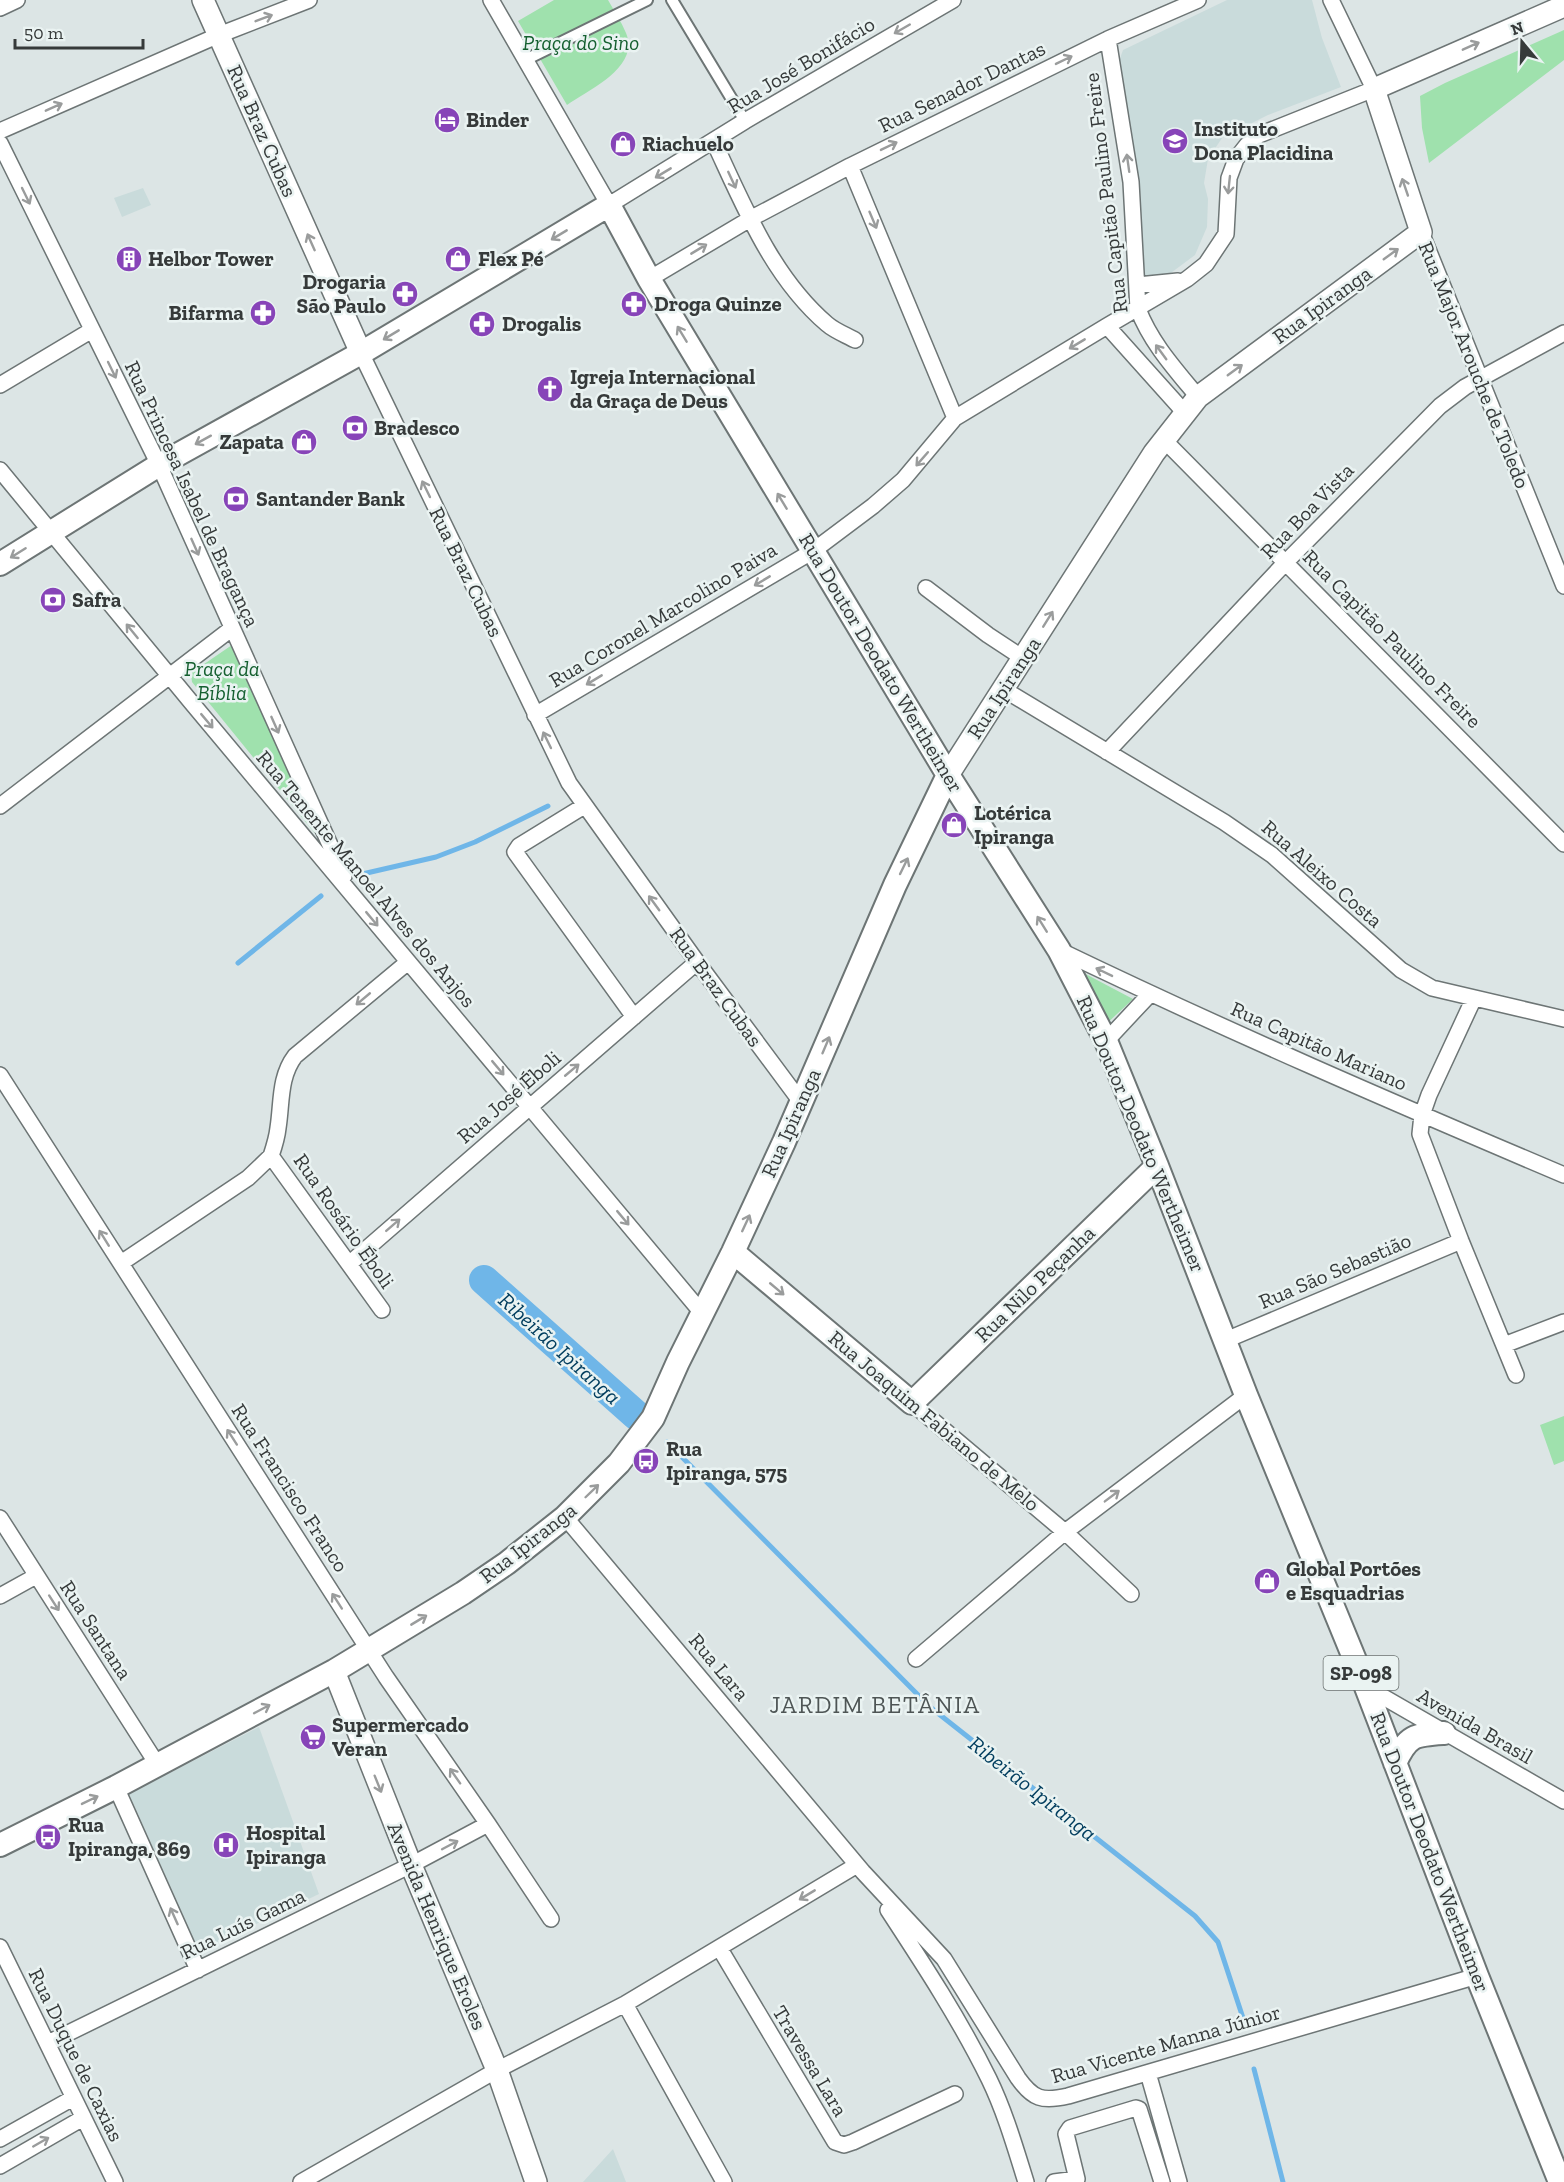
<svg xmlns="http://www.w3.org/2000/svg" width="1564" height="2182" font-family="'Zilla Slab',serif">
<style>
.built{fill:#c9dbdb}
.green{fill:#9fe1ad}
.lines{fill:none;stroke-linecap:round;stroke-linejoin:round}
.stream{stroke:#6fb6e8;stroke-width:5}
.river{stroke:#6fb6e8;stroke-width:30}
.pedestrian-casing{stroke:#6d7575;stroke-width:14}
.minor-casing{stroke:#6d7575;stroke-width:18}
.secondary-casing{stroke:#6d7575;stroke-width:24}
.primary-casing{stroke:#6d7575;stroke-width:26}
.pedestrian{stroke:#fff;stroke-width:10}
.minor{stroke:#fff;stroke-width:15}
.secondary{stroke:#fff;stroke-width:21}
.primary{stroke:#fff;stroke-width:22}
.oneway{stroke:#9a9c9c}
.labels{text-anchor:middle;stroke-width:5;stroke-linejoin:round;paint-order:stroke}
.shield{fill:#eaf3f2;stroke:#6c7271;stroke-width:1.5}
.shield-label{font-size:20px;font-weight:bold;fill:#363a3a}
.park-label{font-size:21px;font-style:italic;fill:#156030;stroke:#eaf3f2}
.street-label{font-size:21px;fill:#363a3a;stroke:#eaf3f2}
.poi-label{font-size:21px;font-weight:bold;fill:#363a3a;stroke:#eaf3f2;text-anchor:start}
.water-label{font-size:22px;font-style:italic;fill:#013d5e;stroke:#eaf3f2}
.quarter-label{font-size:24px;letter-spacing:1.5px;fill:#4e5555;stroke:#eaf3f2}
</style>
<rect width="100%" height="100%" fill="#dce5e5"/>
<path class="built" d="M1227,0h85l10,38 19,49 -73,28 -46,23 -14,21 -4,24 4,16 -1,28 -12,28 -35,26 -16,-4 -10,-102 -16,-111 5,-14z
M143,188l8,17 -29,12 -8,-19z
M259,1727l60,167 -120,57 -70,-157z
M613,2149l13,33h-43z"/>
<path class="green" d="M554,0h54c6,11 13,21 18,33 14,34 -36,56 -59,72l-49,-84z
M1564,30v30l-135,103 -7,-35 -2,-32 25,-13z
M232,645l95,203 -135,-166 -1,-9z
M1078,970l55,29 -31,29z
M1564,1416v45l-10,4 -14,-40z"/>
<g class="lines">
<path class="stream" d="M358,875l78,-18 39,-15 73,-36
M238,963l83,-67
M667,1442l263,265 265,209 23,26 26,79
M1254,2069l29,113"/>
<path class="river" d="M484,1280l152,135"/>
<defs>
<path id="pedestrian" d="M672,0l73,121
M525,60l122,-60"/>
<path id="minor" d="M491,0l118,205 136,-84 208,-121
M0,8l17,-8
M1108,39l23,143 7,127c13,34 37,60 60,88
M0,131l219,-96 90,-35
M714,142c30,64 58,135 113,182 8,7 19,11 28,16
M0,143l159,322 185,411
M850,166l105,252
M1421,232l143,354
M649,279l101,-60 100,-53 258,-127 90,-39
M1138,285l40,-4
M1107,326l78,87
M361,353l208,430 128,179 104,140
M0,385l92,-55
M1163,439l401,405
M0,470l191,232 511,611
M926,588l62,47 35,23
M1003,689l221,133 48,33 129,115 31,18 132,31
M535,715l278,-164 60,-45 30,-26 52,-62 152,-92 80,-47 19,-15 20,-30 3,-56 7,-19 11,-14 12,-10 115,-46 -43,-89
M1107,752l179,-190 154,-156 25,-19 99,-54
M0,806l231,-177
M584,806l-65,40 -4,6 119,165
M1059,950c166,80 335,153 505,225
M1474,998l-45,97 -7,20 -2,19 41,107 55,134
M1106,1041l44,-47
M0,1075l386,602 102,147 63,95
M271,1156c3,-9 6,-18 7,-28 4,-25 1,-51 17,-72l113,-94
M271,1156l111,154
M121,1263l127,-85 23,-22
M349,1264l348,-302
M1226,1340l235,-99
M1504,1345l60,-23
M912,1403l153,129 66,62
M565,1517l298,355 81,87 74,119c15,21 24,24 50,18l409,-120
M0,1518l157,246
M0,1596l36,-20
M916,1659l149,-127 181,-137
M1366,1687l198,114
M116,1787l82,183
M888,1910c36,55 72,110 101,169 16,33 26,68 37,103
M0,1947l115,235
M720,1949l115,193 9,3 9,-3 102,-48
M625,2004l99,178
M48,2043l363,-178 77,-41
M1148,2073l31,109
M0,2139l73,-41
M0,2166l83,-48
M301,2182l196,-112 128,-66 232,-139
M1054,2182l23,-3 -11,-45 4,-6 66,-20 3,1 23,73"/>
<path id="secondary" d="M203,0l158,353
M948,775l206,-322 44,-56 223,-165 -47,-143 190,-83
M334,1671l77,194 86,205 39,112"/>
<path id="primary" d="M0,564l159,-99 202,-112 248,-148 40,74 164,272 135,224 111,175 47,91 51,125 89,229 120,292 111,289 83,206
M733,1252l179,151 245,-237
M1395,1763c13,-28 19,-28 49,-30
M0,1845l116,-58 218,-116 129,-78 44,-30 58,-46 54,-54 34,-45 25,-56 55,-110 51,-110 111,-257 53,-110"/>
</defs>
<use href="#pedestrian" class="pedestrian-casing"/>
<use href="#minor" class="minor-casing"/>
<use href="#secondary" class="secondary-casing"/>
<use href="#primary" class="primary-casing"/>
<use href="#pedestrian" class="pedestrian"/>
<use href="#minor" class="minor"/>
<use href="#secondary" class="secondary"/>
<use href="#primary" class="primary"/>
</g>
<defs><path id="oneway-shaft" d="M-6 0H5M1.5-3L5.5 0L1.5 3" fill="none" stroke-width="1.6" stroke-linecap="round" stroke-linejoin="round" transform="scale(1.5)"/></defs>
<g class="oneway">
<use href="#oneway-shaft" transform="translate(264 18) rotate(-21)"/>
<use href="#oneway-shaft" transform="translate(902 29) rotate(150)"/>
<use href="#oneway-shaft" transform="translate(1471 46) rotate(-24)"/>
<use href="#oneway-shaft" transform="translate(1064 60) rotate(-26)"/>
<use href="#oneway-shaft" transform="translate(54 107) rotate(-24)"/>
<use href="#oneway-shaft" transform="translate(889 146) rotate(-26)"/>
<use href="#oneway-shaft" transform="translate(1128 163) rotate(-98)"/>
<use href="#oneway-shaft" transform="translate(663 173) rotate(149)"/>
<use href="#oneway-shaft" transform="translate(732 180) rotate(65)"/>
<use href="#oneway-shaft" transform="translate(1229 185) rotate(96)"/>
<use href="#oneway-shaft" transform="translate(1405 187) rotate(-109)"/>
<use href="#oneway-shaft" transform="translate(26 196) rotate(64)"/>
<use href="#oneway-shaft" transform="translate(873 220) rotate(67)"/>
<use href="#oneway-shaft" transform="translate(559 235) rotate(149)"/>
<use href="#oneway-shaft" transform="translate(311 242) rotate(-114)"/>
<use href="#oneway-shaft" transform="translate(699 249) rotate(-31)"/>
<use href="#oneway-shaft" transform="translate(1391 254) rotate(-36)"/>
<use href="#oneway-shaft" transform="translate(682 334) rotate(-121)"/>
<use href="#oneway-shaft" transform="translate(391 335) rotate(149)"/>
<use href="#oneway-shaft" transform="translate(1077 344) rotate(149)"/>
<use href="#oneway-shaft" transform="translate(1161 352) rotate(-126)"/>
<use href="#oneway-shaft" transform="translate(112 370) rotate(64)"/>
<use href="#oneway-shaft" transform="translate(1235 370) rotate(-36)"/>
<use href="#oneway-shaft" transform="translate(203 440) rotate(151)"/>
<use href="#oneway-shaft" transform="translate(922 459) rotate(131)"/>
<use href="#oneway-shaft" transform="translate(426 489) rotate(-116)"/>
<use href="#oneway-shaft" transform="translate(782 501) rotate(-121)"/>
<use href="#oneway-shaft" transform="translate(195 547) rotate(66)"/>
<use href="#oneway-shaft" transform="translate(18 553) rotate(148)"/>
<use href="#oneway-shaft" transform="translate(762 581) rotate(149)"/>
<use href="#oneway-shaft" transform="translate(1048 619) rotate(-58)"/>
<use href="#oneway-shaft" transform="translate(132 631) rotate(-129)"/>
<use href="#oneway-shaft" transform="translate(594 680) rotate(149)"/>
<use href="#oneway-shaft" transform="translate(207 721) rotate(50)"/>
<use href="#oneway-shaft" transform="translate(275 725) rotate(66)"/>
<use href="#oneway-shaft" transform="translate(547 740) rotate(-116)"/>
<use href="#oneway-shaft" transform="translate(904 866) rotate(-64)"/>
<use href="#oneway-shaft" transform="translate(654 903) rotate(-126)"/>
<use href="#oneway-shaft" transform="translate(372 919) rotate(50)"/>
<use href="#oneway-shaft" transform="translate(1042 924) rotate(-122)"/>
<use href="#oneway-shaft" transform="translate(1104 972) rotate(-154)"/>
<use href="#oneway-shaft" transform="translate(363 999) rotate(140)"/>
<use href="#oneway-shaft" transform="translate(826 1045) rotate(-67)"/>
<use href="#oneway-shaft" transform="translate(498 1068) rotate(50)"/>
<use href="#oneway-shaft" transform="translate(572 1070) rotate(-40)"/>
<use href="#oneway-shaft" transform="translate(623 1218) rotate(50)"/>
<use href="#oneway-shaft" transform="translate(746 1223) rotate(-65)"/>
<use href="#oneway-shaft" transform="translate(393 1225) rotate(-41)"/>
<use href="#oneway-shaft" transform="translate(104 1238) rotate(-122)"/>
<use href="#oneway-shaft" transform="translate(777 1289) rotate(40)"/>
<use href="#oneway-shaft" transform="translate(232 1437) rotate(-123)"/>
<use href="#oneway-shaft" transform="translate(592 1491) rotate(-44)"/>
<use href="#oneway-shaft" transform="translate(1112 1496) rotate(-37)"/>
<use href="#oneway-shaft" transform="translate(337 1601) rotate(-123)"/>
<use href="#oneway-shaft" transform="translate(54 1603) rotate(57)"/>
<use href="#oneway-shaft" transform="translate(419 1620) rotate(-31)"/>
<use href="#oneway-shaft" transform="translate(262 1709) rotate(-28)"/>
<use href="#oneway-shaft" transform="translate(455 1776) rotate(-125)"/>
<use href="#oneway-shaft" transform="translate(378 1784) rotate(68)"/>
<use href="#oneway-shaft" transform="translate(90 1800) rotate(-26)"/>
<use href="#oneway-shaft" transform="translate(450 1845) rotate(-28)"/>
<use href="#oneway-shaft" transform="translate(807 1895) rotate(149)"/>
<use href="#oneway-shaft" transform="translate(174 1916) rotate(-114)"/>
<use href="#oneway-shaft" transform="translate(41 2142) rotate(-30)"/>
</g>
<defs>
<symbol id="hotel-disc" viewBox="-11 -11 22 22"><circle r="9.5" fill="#8744b8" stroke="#eaf3f2"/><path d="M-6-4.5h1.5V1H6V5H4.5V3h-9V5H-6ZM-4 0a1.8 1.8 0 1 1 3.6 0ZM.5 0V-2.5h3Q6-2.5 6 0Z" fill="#fff"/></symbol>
<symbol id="school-disc" viewBox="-11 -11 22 22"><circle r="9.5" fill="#8744b8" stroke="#eaf3f2"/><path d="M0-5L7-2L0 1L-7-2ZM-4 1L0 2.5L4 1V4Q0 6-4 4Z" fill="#fff"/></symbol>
<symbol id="shop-disc" viewBox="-11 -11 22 22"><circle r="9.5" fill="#8744b8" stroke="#eaf3f2"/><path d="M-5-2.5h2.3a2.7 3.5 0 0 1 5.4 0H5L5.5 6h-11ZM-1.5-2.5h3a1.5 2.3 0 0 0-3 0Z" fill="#fff"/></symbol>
<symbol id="building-disc" viewBox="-11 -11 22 22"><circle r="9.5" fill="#8744b8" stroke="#eaf3f2"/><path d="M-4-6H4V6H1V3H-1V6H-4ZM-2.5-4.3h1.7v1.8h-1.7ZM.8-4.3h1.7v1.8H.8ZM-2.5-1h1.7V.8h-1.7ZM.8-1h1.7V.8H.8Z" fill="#fff"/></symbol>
<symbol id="pharmacy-disc" viewBox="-11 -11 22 22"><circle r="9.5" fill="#8744b8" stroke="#eaf3f2"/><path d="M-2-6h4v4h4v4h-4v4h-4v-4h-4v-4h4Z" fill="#fff"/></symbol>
<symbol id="church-disc" viewBox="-11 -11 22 22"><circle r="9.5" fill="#8744b8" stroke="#eaf3f2"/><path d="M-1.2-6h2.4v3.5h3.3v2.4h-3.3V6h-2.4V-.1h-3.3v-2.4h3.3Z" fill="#fff"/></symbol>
<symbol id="bank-disc" viewBox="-11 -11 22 22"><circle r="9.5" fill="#8744b8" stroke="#eaf3f2"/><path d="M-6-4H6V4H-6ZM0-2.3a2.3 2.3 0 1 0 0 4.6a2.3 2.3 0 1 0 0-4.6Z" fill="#fff"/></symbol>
<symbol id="bus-disc" viewBox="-11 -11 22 22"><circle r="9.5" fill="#8744b8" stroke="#eaf3f2"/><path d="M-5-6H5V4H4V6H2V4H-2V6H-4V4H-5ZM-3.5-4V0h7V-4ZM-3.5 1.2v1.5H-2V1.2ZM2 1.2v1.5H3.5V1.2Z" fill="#fff"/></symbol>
<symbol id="supermarket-disc" viewBox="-11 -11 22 22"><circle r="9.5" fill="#8744b8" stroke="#eaf3f2"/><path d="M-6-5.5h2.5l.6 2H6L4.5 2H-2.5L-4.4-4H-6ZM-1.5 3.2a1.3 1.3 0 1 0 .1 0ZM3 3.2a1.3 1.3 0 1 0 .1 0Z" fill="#fff"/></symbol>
<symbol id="hospital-disc" viewBox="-11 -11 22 22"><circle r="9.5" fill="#8744b8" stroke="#eaf3f2"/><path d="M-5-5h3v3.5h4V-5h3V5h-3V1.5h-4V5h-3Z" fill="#fff"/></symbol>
</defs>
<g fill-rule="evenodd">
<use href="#hotel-disc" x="432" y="105" width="30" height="30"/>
<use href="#school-disc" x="1160" y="126" width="30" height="30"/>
<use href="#shop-disc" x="608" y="129" width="30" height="30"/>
<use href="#building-disc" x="114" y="244" width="30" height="30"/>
<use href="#shop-disc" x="443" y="244" width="30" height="30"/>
<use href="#pharmacy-disc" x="390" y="279" width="30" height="30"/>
<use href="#pharmacy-disc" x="619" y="289" width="30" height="30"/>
<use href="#pharmacy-disc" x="248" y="298" width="30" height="30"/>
<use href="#pharmacy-disc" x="467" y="309" width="30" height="30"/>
<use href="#church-disc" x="535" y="374" width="30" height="30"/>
<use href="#bank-disc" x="340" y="413" width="30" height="30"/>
<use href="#shop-disc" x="289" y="427" width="30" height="30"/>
<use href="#bank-disc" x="221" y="484" width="30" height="30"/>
<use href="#bank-disc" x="38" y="585" width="30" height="30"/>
<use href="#shop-disc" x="939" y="810" width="30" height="30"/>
<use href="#bus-disc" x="631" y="1446" width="30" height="30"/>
<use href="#shop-disc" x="1252" y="1566" width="30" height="30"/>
<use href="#supermarket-disc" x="298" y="1722" width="30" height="30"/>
<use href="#bus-disc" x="33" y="1822" width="30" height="30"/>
<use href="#hospital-disc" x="211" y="1830" width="30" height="30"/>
</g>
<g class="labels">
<rect class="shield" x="1323.5" y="1656" width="75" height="34" rx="4.5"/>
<g class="shield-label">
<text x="1361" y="1680">SP-098</text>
</g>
<g class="park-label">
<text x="581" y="50">Praça do Sino</text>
<text x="222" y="676">Praça da<tspan x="222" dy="24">Bíblia</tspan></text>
</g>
<g class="street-label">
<text transform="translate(801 65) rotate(-31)" y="7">Rua José Bonifácio</text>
<text transform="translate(962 87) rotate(-26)" y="7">Rua Senador Dantas</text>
<text transform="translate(262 131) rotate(66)" y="7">Rua Braz Cubas</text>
<text transform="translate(1106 193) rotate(-97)" y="7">Rua Capitão Paulino Freire</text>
<text transform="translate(1322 305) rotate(-36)" y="7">Rua Ipiranga</text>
<text transform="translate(1474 365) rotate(68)" y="7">Rua Major Arouche de Toledo</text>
<text transform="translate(192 494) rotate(65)" y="7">Rua Princesa Isabel de Bragança</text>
<text transform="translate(1307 511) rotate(-46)" y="7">Rua Boa Vista</text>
<text transform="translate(466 572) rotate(64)" y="7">Rua Braz Cubas</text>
<text transform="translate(663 615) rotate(-31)" y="7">Rua Coronel Marcolino Paiva</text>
<text transform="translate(1392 639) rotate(45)" y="7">Rua Capitão Paulino Freire</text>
<text transform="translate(881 663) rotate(59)" y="7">Rua Doutor Deodato Wertheimer</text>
<text transform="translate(1004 688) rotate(-57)" y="7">Rua Ipiranga</text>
<text transform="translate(1322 874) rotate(41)" y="7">Rua Aleixo Costa</text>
<text transform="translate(366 879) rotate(50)" y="7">Rua Tenente Manoel Alves dos Anjos</text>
<text transform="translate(716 987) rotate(54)" y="7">Rua Braz Cubas</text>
<text transform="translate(1319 1046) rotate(24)" y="7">Rua Capitão Mariano</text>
<text transform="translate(509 1097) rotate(-41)" y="7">Rua José Éboli</text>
<text transform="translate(791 1123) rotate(-66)" y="7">Rua Ipiranga</text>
<text transform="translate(1141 1134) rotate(67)" y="7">Rua Doutor Deodato Wertheimer</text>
<text transform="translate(344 1221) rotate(55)" y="7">Rua Rosário Éboli</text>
<text transform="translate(1335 1271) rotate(-23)" y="7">Rua São Sebastião</text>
<text transform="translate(1035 1284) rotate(-44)" y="7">Rua Nilo Peçanha</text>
<text transform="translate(934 1421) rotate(40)" y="7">Rua Joaquim Fabiano de Melo</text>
<text transform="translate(290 1488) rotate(57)" y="7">Rua Francisco Franco</text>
<text transform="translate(528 1543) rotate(-38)" y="7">Rua Ipiranga</text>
<text transform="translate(96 1630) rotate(57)" y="7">Rua Santana</text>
<text transform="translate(719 1667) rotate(50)" y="7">Rua Lara</text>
<text transform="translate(1475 1726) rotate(30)" y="7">Avenida Brasil</text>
<text transform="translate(1430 1852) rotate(69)" y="7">Rua Doutor Deodato Wertheimer</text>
<text transform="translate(243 1924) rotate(-26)" y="7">Rua Luís Gama</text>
<text transform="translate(437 1926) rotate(67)" y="7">Avenida Henrique Eroles</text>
<text transform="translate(1166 2044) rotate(-16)" y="7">Rua Vicente Manna Júnior</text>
<text transform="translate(76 2055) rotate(64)" y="7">Rua Duque de Caxias</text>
<text transform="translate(810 2061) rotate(59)" y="7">Travessa Lara</text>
</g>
<g class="poi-label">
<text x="466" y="127">Binder</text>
<text x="1194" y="136">Instituto<tspan x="1194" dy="24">Dona Placidina</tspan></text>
<text x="642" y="151">Riachuelo</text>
<text x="148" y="266">Helbor Tower</text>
<text x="478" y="266">Flex Pé</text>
<text x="386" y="289" text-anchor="end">Drogaria<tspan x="386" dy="24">São Paulo</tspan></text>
<text x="654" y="311">Droga Quinze</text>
<text x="244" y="320" text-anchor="end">Bifarma</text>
<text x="502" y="331">Drogalis</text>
<text x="570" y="384">Igreja Internacional<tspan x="570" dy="24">da Graça de Deus</tspan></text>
<text x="374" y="435">Bradesco</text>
<text x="284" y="449" text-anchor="end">Zapata</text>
<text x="256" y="506">Santander Bank</text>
<text x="72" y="607">Safra</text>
<text x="974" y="820">Lotérica<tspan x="974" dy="24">Ipiranga</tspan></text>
<text x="666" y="1456">Rua<tspan x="666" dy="24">Ipiranga, 575</tspan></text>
<text x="1286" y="1576">Global Portões<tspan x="1286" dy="24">e Esquadrias</tspan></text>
<text x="332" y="1732">Supermercado<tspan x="332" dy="24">Veran</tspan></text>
<text x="68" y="1832">Rua<tspan x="68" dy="24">Ipiranga, 869</tspan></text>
<text x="246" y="1840">Hospital<tspan x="246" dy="24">Ipiranga</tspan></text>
</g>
<g class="water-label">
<text transform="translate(560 1348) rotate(42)" y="8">Ribeirão Ipiranga</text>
<text transform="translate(1033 1788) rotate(38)" y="8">Ribeirão Ipiranga</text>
</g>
<g class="quarter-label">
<text x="875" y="1713">JARDIM BETÂNIA</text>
</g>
</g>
<g transform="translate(1522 42) rotate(341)" stroke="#eaf3f2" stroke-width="4.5" paint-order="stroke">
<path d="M0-4.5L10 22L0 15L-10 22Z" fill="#363a3a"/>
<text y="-9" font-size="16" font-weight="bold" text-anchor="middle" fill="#363a3a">N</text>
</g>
<path d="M15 39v9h128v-9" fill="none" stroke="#363a3a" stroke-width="3"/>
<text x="24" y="39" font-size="18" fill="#363a3a" stroke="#eaf3f2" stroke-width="4.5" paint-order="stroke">50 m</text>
</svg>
